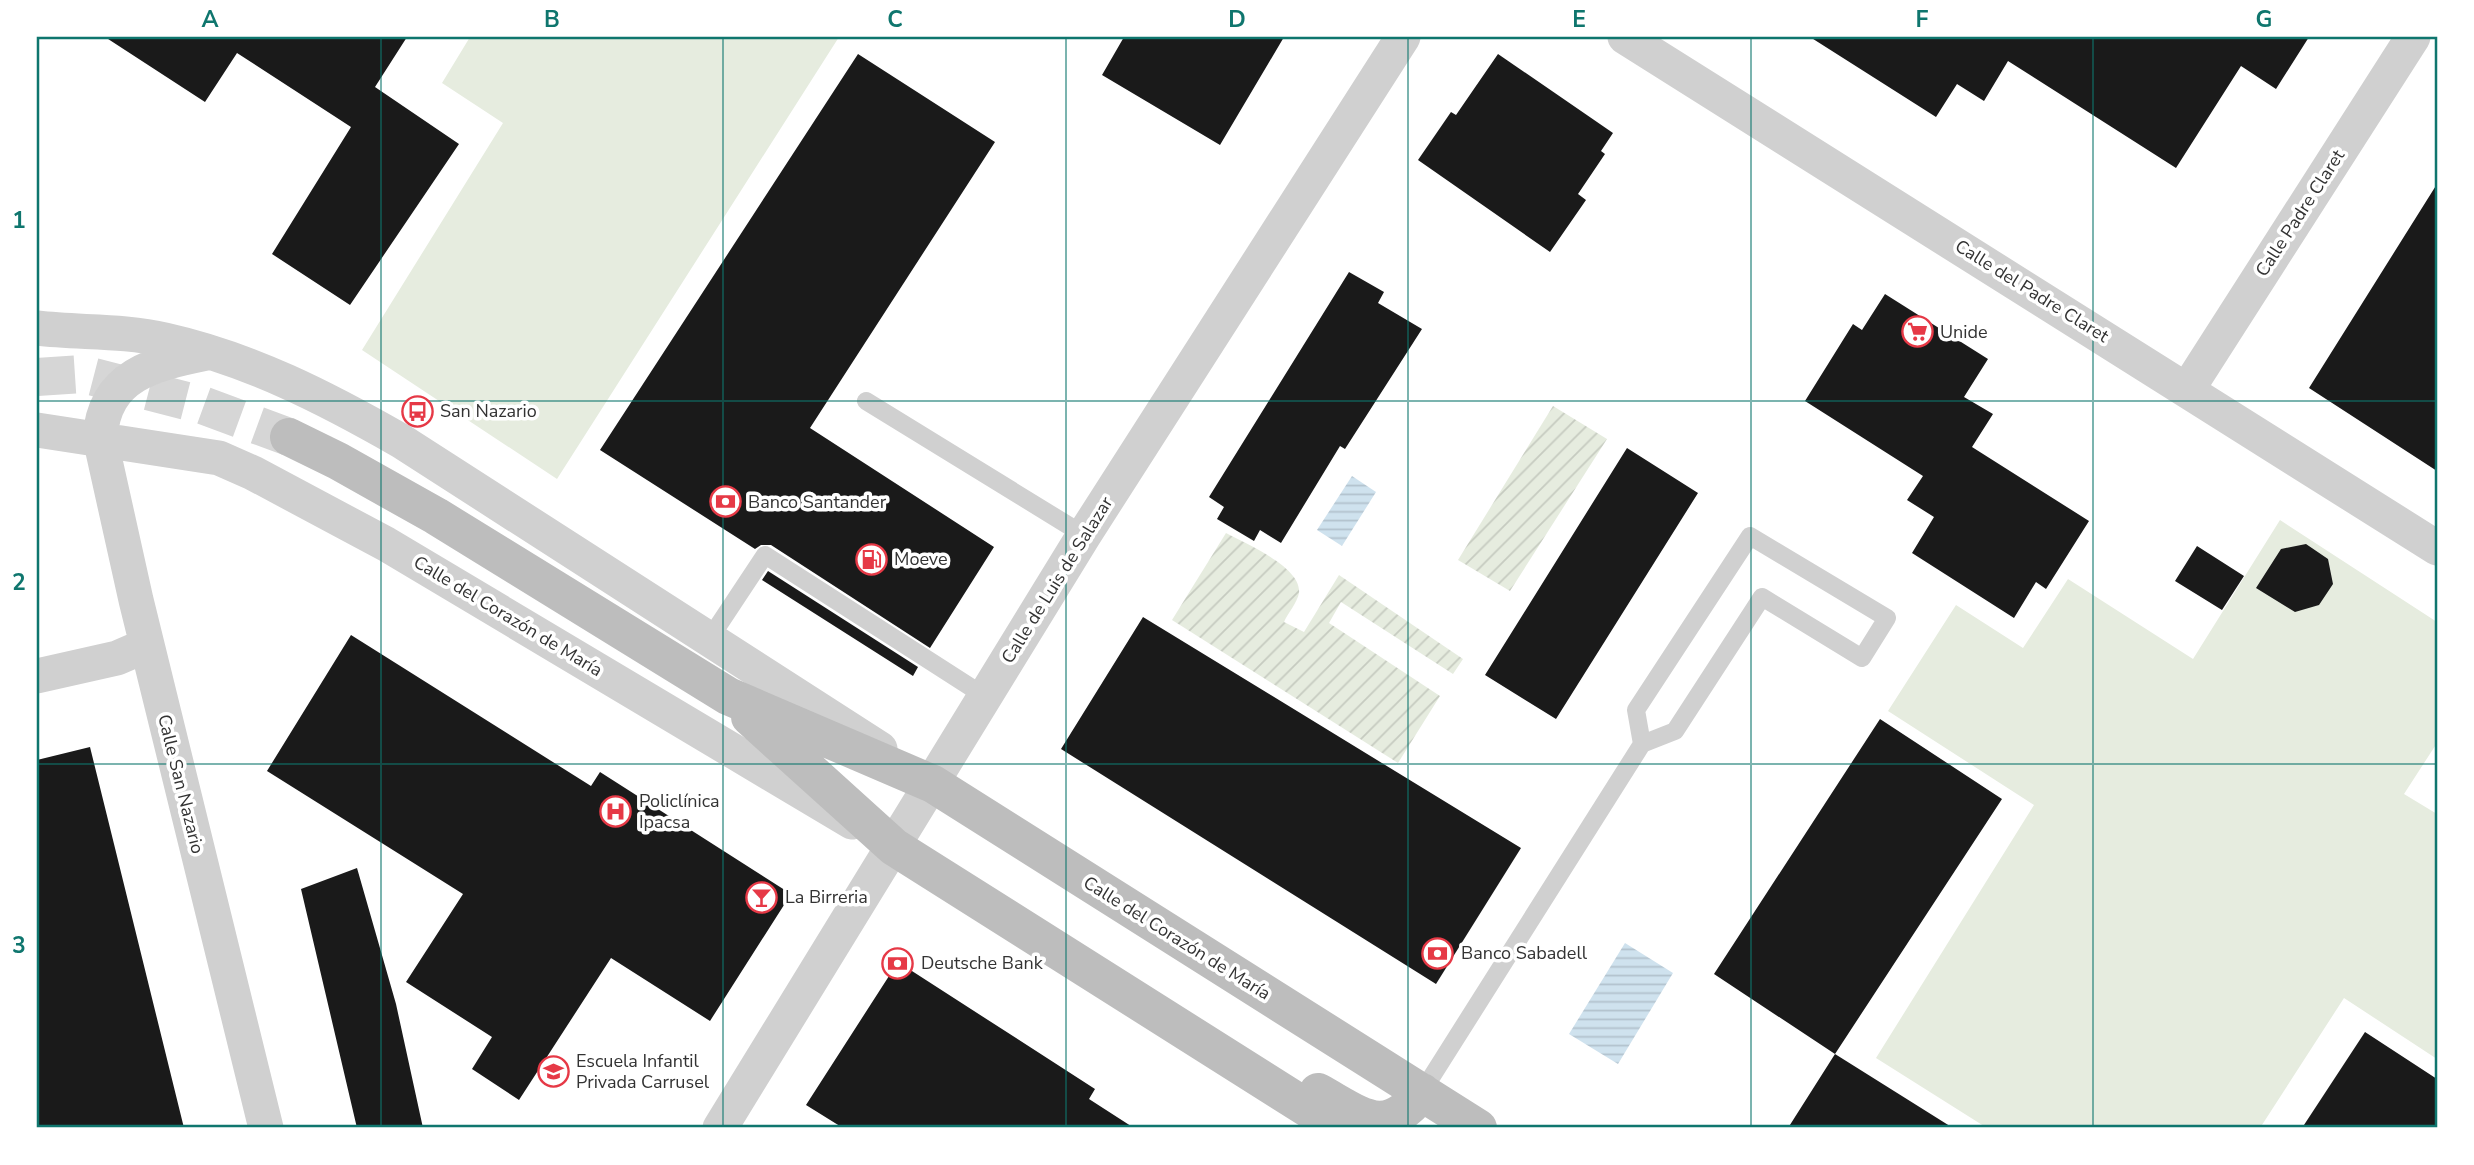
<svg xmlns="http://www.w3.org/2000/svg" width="2474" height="1165" font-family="'Nunito Sans',sans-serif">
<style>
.green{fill:#e6ecdf}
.garden{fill:url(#garden-furrows)}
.water{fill:url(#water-rules)}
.building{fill:#1a1a1a}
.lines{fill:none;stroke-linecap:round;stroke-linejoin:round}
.secondary-tunnel{stroke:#d6d6d6;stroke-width:38;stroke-dasharray:38 19;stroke-linecap:butt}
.lane{stroke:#d0d0d0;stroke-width:18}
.street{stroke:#d0d0d0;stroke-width:35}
.secondary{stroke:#bdbdbd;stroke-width:38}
.grid{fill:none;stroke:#0f766e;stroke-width:2;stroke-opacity:0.55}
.labels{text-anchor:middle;stroke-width:7;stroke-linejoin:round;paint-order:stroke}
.street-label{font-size:18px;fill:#333;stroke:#fff}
.poi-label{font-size:18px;fill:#333;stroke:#fff;text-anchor:start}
.neatline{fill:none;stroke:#0f766e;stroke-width:2.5}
.grid-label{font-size:23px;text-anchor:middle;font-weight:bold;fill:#0f766e}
</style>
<defs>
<pattern id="garden-furrows" width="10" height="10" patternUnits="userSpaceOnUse" patternTransform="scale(1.75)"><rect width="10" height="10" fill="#e6ecdf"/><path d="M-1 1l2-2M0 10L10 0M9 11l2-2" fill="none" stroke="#c6cbc0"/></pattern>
<pattern id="water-rules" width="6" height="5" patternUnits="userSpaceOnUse" patternTransform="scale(1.75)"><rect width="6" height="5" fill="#cfe2ee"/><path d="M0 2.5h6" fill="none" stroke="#b2c2cd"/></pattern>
</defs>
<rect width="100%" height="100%" fill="#fff"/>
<path class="green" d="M470,37h369l-282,442 -195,-129 141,-227 -61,-40z
M2280,520l157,102v121l-33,51 33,20v245l-93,-61 -84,130h-273l-111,-70 158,-253 -146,-94 68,-106 67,43 45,-69 125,80z"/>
<path class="garden" d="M1553,406l54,33 -97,152 -52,-31z
M1226,533c20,11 76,34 73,60 -2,10 -11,20 -15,29l20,10 35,-57 124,84 -10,15 -112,-72 -12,21 111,73 -42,67 -226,-143z"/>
<path class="water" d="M1352,476l24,16 -34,54 -25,-16z
M1625,943l48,30 -55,91 -49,-30z"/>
<path class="building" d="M105,37h302l-32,50 84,57 -109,161 -78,-51 79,-127 -114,-74 -32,49z
M1124,37h160l-64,108 -118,-70z
M1810,37h499l-33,52 -35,-23 -65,102 -168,-107 -24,40 -27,-17 -21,33z
M858,54l137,88 -185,286 184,119 -64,101 -159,-103h-10l-6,4 -155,-99z
M1498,54l115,79 -12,18 4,3 -27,40 8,6 -36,52 -132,-92 33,-48 5,3z
M2437,184v287l-128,-83z
M1349,272l35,20 -6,11 44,26 -77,120 -5,-3 -59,97 -21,-13 -6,11 -37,-22 7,-12 -15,-10z
M1885,294l103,65 -24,38 29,17 -21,33 117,74 -43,68 -10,-7 -22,36 -102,-65 22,-36 -27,-17 16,-24 -118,-75 48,-77 9,6z
M1627,448l71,45 -142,226 -71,-44z
M2306,544l22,15 5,25 -14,21 -24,7 -39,-24 25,-39z
M2197,546l47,30 -22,34 -47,-29z
M768,571l150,96 -5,9 -151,-96z
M1143,617l378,231 -85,136 -375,-235z
M351,635l240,151 9,-14 191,122 -81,127 -99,-63 -92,142 -47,-31 20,-32 -86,-55 57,-88 -196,-123z
M1880,719l122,80 -167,255 -121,-80z
M90,747l24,97 70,284h-147v-368z
M357,868l39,136 27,124h-66l-56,-239z
M898,962l197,127 -6,10 45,29h-291l-37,-23z
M2365,1032l72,47v49h-135z
M1835,1054l118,74h-165z"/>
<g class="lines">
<path class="secondary-tunnel" d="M37,377l45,-3 120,31 87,32"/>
<path class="lane" d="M866,401l218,134
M710,638l55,-83 221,142
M1422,1092l220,-348 33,-13 87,-134 100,61 25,-40 -137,-82 -114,174 6,34"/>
<path class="street" d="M1625,37l812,511
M37,328c42,5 86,2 128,12 85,19 161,58 236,101l479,308
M207,353c-53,11 -103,21 -107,85l36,162 130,528
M2187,390l226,-353
M37,430l182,28 34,15 133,71 466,278
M37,676l80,-18 30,-13
M720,1128l364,-593 319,-498"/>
<path class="secondary" d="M289,437l49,24 98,55 292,180 205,88 545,344
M750,717l144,130 445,281
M1318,1092c44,24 67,48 104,0"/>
</g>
<path class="grid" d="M381,37v1091M723,37v1091M1066,37v1091M1408,37v1091M1751,37v1091M2093,37v1091M37,401h2400M37,764h2400"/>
<defs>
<symbol id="supermarket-ring" viewBox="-11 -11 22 22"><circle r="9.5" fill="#fff" stroke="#e63946" stroke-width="1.5"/><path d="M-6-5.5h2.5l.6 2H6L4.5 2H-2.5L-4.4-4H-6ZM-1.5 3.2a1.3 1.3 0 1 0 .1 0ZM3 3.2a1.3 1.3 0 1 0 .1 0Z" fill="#e63946"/></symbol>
<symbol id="bus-ring" viewBox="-11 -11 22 22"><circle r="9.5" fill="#fff" stroke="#e63946" stroke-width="1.5"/><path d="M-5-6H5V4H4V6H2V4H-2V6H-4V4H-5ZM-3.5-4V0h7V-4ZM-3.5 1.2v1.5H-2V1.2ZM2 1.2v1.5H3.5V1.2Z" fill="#e63946"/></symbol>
<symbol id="bank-ring" viewBox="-11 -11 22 22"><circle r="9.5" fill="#fff" stroke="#e63946" stroke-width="1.5"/><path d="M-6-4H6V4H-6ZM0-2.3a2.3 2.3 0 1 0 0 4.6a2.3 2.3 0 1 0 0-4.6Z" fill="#e63946"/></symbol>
<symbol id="fuel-ring" viewBox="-11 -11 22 22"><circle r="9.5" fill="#fff" stroke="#e63946" stroke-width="1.5"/><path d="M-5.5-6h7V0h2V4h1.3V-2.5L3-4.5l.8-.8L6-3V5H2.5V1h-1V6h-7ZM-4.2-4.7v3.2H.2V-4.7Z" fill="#e63946"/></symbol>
<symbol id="hospital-ring" viewBox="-11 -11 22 22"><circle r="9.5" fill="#fff" stroke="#e63946" stroke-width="1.5"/><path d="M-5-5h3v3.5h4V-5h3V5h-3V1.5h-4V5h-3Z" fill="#e63946"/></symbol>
<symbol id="bar-ring" viewBox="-11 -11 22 22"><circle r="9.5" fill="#fff" stroke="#e63946" stroke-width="1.5"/><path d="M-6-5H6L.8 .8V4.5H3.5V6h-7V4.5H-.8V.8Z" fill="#e63946"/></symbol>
<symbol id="school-ring" viewBox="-11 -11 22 22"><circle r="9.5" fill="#fff" stroke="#e63946" stroke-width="1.5"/><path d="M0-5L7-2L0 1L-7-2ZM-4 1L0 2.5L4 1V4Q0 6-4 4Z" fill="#e63946"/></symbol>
</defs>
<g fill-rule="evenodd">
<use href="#supermarket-ring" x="1900" y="314" width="35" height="35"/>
<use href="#bus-ring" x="400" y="394" width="35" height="35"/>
<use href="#bank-ring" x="708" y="484" width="35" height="35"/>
<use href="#fuel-ring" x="854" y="542" width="35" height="35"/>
<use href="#hospital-ring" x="598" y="794" width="35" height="35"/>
<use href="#bar-ring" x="744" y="880" width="35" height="35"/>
<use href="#bank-ring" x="1420" y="936" width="35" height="35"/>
<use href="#bank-ring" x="880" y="946" width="35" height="35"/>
<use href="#school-ring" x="536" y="1054" width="35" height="35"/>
</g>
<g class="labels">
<g class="street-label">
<text transform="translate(2300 213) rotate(-57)" y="6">Calle Padre Claret</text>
<text transform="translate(2032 291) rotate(32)" y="6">Calle del Padre Claret</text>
<text transform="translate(1057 580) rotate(-58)" y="6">Calle de Luis de Salazar</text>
<text transform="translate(508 616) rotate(31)" y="6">Calle del Corazón de María</text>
<text transform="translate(181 784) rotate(76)" y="6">Calle San Nazario</text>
<text transform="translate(1177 938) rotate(32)" y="6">Calle del Corazón de María</text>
</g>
<g class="poi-label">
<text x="1940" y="338">Unide</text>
<text x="440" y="417">San Nazario</text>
<text x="748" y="508">Banco Santander</text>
<text x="894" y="565">Moeve</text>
<text x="639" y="807">Policlínica<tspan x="639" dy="21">Ipacsa</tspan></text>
<text x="785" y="903">La Birreria</text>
<text x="1461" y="959">Banco Sabadell</text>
<text x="921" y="969">Deutsche Bank</text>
<text x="576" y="1067">Escuela Infantil<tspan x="576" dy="21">Privada Carrusel</tspan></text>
</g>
</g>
<rect width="2474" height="1165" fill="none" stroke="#ffffff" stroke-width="77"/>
<rect x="38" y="38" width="2398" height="1088" class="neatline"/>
<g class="grid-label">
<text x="210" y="27">A</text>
<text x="552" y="27">B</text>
<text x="895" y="27">C</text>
<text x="1237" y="27">D</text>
<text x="1579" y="27">E</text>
<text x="1922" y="27">F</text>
<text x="2264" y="27">G</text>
<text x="19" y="228">1</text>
<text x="19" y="590">2</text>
<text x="19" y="953">3</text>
</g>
</svg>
